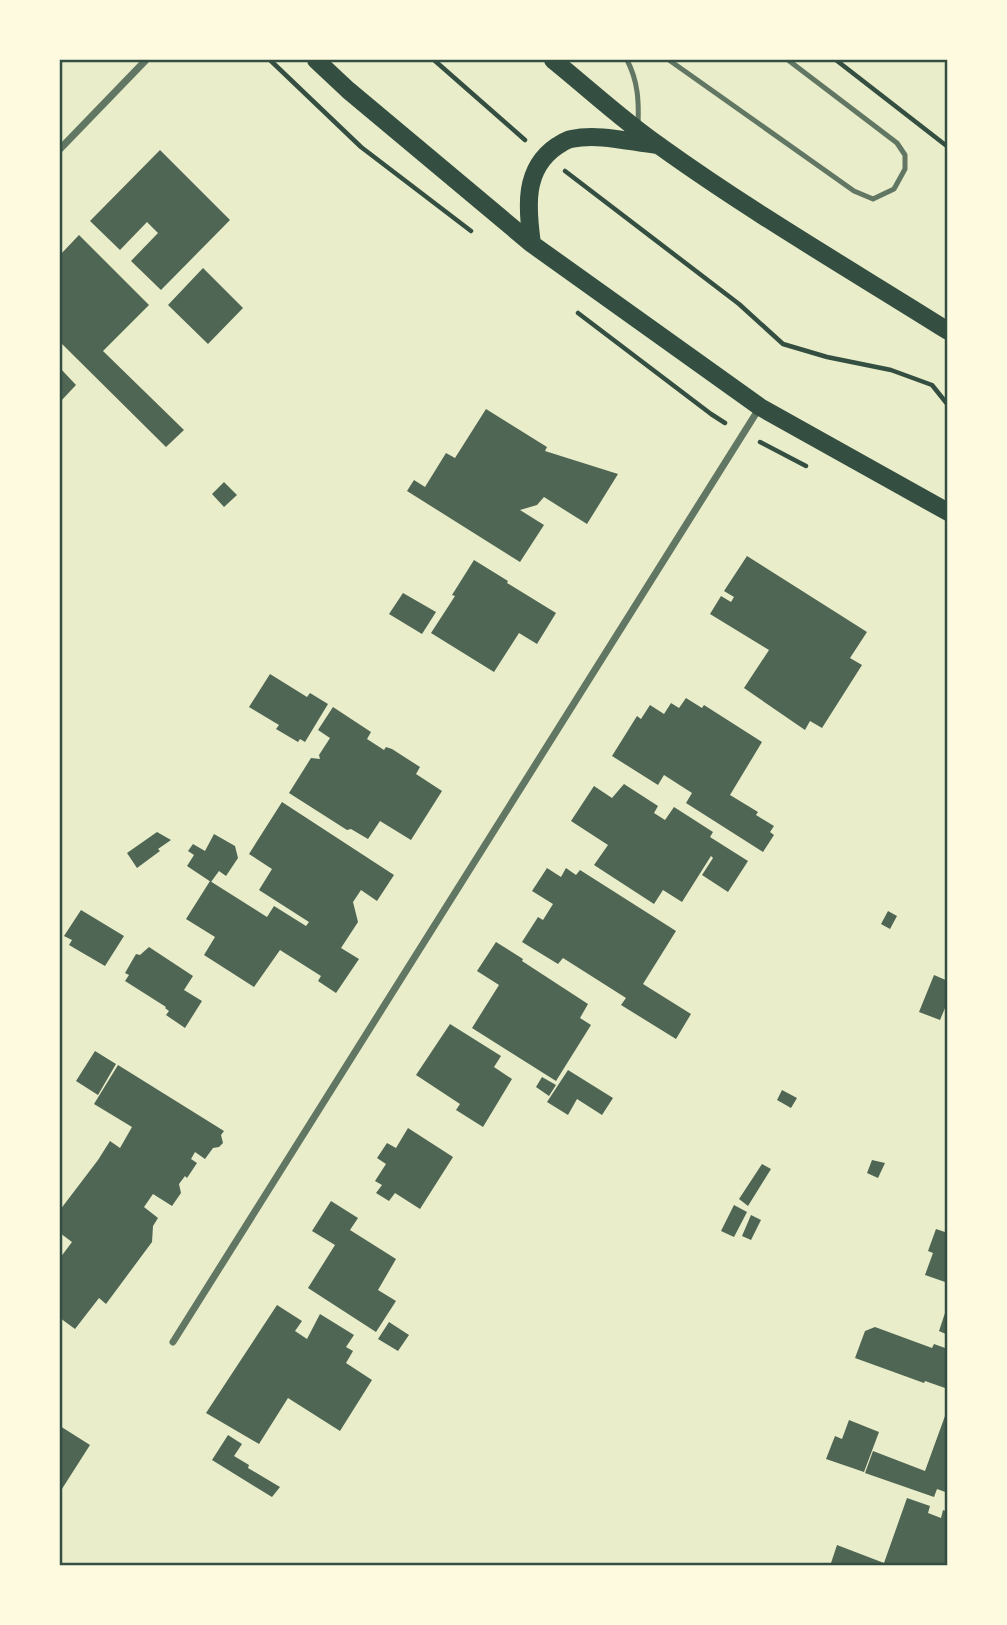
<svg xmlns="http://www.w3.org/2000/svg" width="1007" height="1625" font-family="'Open Sans',sans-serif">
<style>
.building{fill:#4f6655}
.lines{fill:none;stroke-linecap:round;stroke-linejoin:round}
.path{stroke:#344e41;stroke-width:4.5}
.service{stroke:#617663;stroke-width:5}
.minor{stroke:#617663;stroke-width:7}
.primary{stroke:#344e41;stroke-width:18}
.neatline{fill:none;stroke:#344e41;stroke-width:2.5}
</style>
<rect width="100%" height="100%" fill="#e9edc9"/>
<path class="building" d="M160,150l70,70 -69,70 -30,-29 27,-28 -11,-11 -27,28 -30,-29z
M79,235l70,70 -46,46 81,79 -18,17 -106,-105v-87z
M203,268l40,40 -35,36 -40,-39z
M60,368l16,17 -16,17z
M486,409l61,38 -2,4 73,23 -31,50 -43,-27 -7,8 -17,5 24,15 -24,37 -113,-71 7,-11 11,7 21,-34 9,5z
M224,482l13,13 -13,12 -12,-13z
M747,556l120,76 -17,26 12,7 -40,63 -12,-7 -5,9 -61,-42 25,-38 -59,-36 11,-18 10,6 3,-5 -10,-6z
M474,560l34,21 -1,2 49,30 -19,31 -18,-11 -25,39 -63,-39 24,-37 -3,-1z
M403,593l33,19 -14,22 -33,-20z
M270,674l37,23 3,-4 18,11 -23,38 -5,-3 -2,3 -22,-13 3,-4 -30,-18z
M686,698l16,10 2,-3 58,37 -32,53 28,17 -2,3 18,11 -4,6 4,3 -11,17 -77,-49 6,-10 -28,-18 -6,10 -46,-29 25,-40 4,3 9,-14 14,9 7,-11 8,5z
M333,707l38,25 -4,7 17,11 2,-3 6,2 28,18 -4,7 26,17 -31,49 -31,-19 -12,18 -17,-10 -4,1 -58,-37 22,-35 9,1 -1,-4 11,-17 -12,-8z
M624,784l34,22 -4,7 11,7 9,-13 39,25 -3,5 38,24 -20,31 -26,-17 11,-17 -2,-2 -29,46 -19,-12 -9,14 -60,-39 14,-20 -37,-24 23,-35 18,12z
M282,802l112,73 -17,26 -16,-11 -8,12 5,20 -17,26 18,11 -23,34 -18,-12 3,-5 -41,-26 -26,37 -50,-32 11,-18 -29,-18 24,-38 57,36 7,-11 32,20 3,-4 -50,-32 13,-21 -23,-15z
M157,832l14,8 -13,9 2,2 -23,17 -10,-15z
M214,834l21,12 3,12 -12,18 -7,-5 -8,11 -24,-16 7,-11 -6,-4 5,-7 12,7z
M547,868l14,9 5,-9 10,7 4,-5 96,61 -33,53 48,30 -15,25 -55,-34 5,-7 -63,-40 -5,6 -36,-22 16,-25 5,3 10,-16 -21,-13z
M81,910l43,26 -19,30 -36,-21 3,-5 -8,-4z
M888,911l9,5 -7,13 -9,-5z
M496,942l27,17 -1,2 66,43 -8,14 11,7 -35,56 -84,-53 27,-43 -22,-14z
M149,947l44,29 -9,14 18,11 -17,27 -19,-13 3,-4 -4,-3 1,-1 -41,-26 4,-6 -4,-2 11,-19 4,1z
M934,975l14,6v20l-8,19 -21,-8z
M450,1024l51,32 -7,11 18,12 -29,48 -27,-17 4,-6 -44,-29z
M95,1051l21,13 -18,31 -22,-14z
M118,1065l106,66 -3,4 2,8 -4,4 -6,1 -8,11 -10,-7 -4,7 6,4 -10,15 -2,-2 -6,8 2,9 -9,13 -19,-12 -9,13 14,11 -5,8 -1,16 -46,62 -7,-6 -24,31 -15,-11v-60l12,-16 -12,-9v-23l38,-50 12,-19 10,7 12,-21 -38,-23z
M568,1070l45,28 -11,17 -25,-16 -9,16 -21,-13z
M542,1077l14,8 -7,11 -13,-9z
M782,1090l15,8 -6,10 -14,-8z
M408,1128l45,29 -33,52 -25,-16 -6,8 -13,-8 6,-8 -7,-4 11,-17 -9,-6 10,-15 9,5z
M872,1160l13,3 -7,15 -11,-5z
M762,1164l9,5 -23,37 -9,-7z
M331,1201l27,17 -8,12 46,29 -18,31 18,11 -20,31 -68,-44 27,-43 -23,-14z
M734,1205l13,7 -13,25 -13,-6z
M751,1215l10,5 -10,20 -9,-4z
M936,1229l12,4v50l-23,-8 8,-22 -5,-2z
M277,1305l25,16 -7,10 12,8 13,-25 34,21 -8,12 7,4 -7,12 26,17 -32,51 -52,-33 -29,46 -53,-31z
M947,1307h1v28l-9,-4z
M389,1322l20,13 -11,16 -20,-12z
M875,1327l57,21 2,-4 14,5v35l-3,4 -20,-7 -1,2 -69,-25 10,-27z
M945,1416l3,1v76l-11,-4 -3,8 -69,-24 8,-22 52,20z
M849,1420l30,12 -15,40 -38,-13 9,-23 7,3z
M60,1426l30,19 -30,47z
M228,1435l14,9 -8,12 15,9 -1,3 32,19 -8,10 -60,-37z
M907,1498l23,8 -2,7 13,5 2,-8 5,2v54h-118l7,-21 47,18z"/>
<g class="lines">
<path class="path" d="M270,60l91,87 110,84
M434,60l91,80
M836,60l112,87
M565,171l174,133 44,40 44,13 64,13 41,15 16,20
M578,313l133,101 14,9
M760,442l46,24"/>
<path class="service" d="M627,60c11,21 12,41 11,65
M669,60l185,131 19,8 21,-10 11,-20v-14l-8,-12 -109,-83"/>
<path class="minor" d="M60,149l86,-89
M173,1342l587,-935"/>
<path class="primary" d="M316,60l32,30 184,154 228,163 188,105
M553,60c36,29 70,61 108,87 92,66 190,123 287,184
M532,244c-5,-36 -9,-75 25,-98 5,-3 9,-6 14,-7 28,-6 59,3 86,6"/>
</g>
<rect width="1007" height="1625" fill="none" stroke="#fefae0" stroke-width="122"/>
<rect x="61" y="61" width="885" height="1503" class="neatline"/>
</svg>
